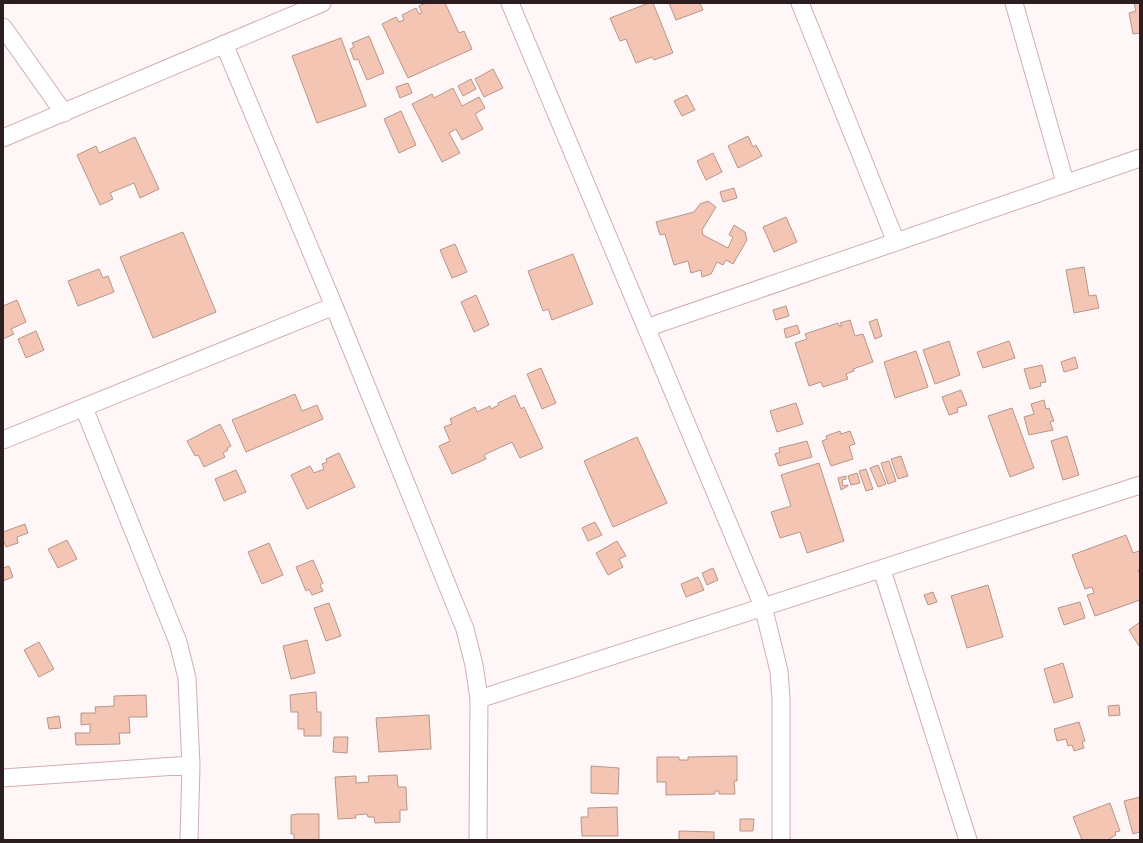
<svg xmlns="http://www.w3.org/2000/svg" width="1143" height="843" font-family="Figtree,sans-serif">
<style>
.building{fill:#f5c5b4;stroke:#b6968a}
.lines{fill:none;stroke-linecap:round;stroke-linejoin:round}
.minor-casing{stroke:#d2adb1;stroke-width:19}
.minor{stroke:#fff;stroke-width:17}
</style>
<rect width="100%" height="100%" fill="#fff7f7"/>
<path class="building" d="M426,3h19l14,30 5,-2 8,18 -64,29 -26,-54 14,-7 3,5 5,-2 -2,-5 14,-7 3,6 3,-1 -3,-7z
M649,3h4l20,50 -19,7 -2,-3 -16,6 -10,-24 -6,2 -10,-23z
M669,3h31l3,7 -27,10z
M1134,3h6v30l-7,1 -4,-21 7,-2z
M369,36l15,37 -17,7 -9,-21 -4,1 -4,-11 4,-2 -2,-4z
M341,38l25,68 -49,17 -25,-67z
M493,69l10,19 -19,9 -9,-18z
M471,79l5,10 -13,7 -5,-10z
M408,83l4,10 -12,5 -4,-11z
M453,88l9,18 17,-9 6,11 -10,6 8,15 -21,11 -6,-11 -7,4 11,20 -18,9 -30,-58 20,-10 2,4z
M687,95l8,15 -13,6 -8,-15z
M401,111l15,34 -17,8 -15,-34z
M748,136l5,11 3,-2 6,11 -24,12 -10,-22z
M135,137l24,52 -19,9 -6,-15 -24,10 3,6 -13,6 -23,-50 19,-9 3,7z
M713,153l9,19 -16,8 -9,-19z
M734,188l3,10 -14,4 -3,-10z
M708,201l8,6 -14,23 1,5 25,13 5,-11 -4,-2 5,-10 11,7 2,8 -14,24 -7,-4 -3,5 -6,-3 -6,12 -9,3 -1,-7 -10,3 -3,-12 -14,4 -9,-31 -5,1 -4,-13 38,-10 6,-8z
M786,217l11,25 -23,10 -11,-25z
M183,232l33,80 -63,26 -33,-81z
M455,244l12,28 -15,6 -12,-28z
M573,254l20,50 -41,16 -4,-11 -5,2 -15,-40z
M1084,267l5,29 7,-1 3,13 -25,5 -8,-43z
M99,269l4,9 5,-2 6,16 -36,14 -10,-25z
M476,295l13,30 -15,7 -13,-30z
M17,300l9,22 -15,7 3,5 -11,5v-33z
M786,306l3,10 -13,4 -3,-10z
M877,319l5,17 -7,3 -6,-17z
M850,320l5,16 8,-2 10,28 -20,7 1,2 -8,3 2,5 -25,8 -2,-5 -12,4 -14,-43 12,-4 -2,-5 33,-11 1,3h3l-2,-3z
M797,325l3,8 -14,5 -2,-9z
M36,331l8,19 -18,8 -8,-19z
M949,341l11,34 -25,9 -12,-34z
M1009,341l6,17 -32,10 -6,-16z
M916,351l12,36 -33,11 -11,-36z
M1075,357l3,11 -14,4 -3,-10z
M1042,365l4,17 -6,1 1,3 -11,3 -6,-20z
M541,368l15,35 -14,6 -15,-35z
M961,390l6,15 -10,3 1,4 -9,3 -7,-18z
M295,394l7,17 15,-6 6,14 -77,33 -14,-32z
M515,395l6,14 3,-2 19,41 -23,10 -8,-16 -28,13 2,4 -34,15 -13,-28 11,-5 -6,-14 8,-3 -2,-5 25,-12 2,5 13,-6 1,3 8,-4 -1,-2z
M1044,400l2,9 3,-1 5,13 -4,1 3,8 -24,5 -5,-18 10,-3 -3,-10z
M796,403l7,21 -26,8 -7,-21z
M1012,408l22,60 -24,9 -22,-61z
M220,424l11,22 -4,2 1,2 -5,3 2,4 -21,10 -6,-12 -3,1 -8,-15z
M840,431l1,3 9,-3 5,13 -6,2 4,13 -22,7 -9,-25 5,-2 -1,-3z
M1067,436l12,39 -16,5 -12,-39z
M637,437l30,66 -54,24 -29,-66z
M807,441l5,16 -33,9 -4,-12 5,-2 -1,-4z
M339,453l16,34 -48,22 -16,-34 19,-9 4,7 10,-4 -2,-5 5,-2 -1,-3z
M901,456l7,20 -10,3 -7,-20z
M889,461l7,20 -8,3 -7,-21z
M819,463l25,78 -37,12 -7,-21 -20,6 -9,-26 20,-6 -10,-31z
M878,465l8,19 -8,3 -8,-19z
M866,469l7,20 -7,2 -7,-20z
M236,470l10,22 -22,9 -9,-22z
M857,473l3,10 -9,2 -3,-9z
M846,476v3l-4,1 1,6 5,-1v1l-7,4 -3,-12z
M595,522l7,13 -14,6 -6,-13z
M25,524l3,9 -11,4 1,6 -12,4 -3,-7v-8z
M1126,535l7,18 6,-2 1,4v14l-2,1 2,4v26l-45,16 -8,-21 7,-2 -2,-6 -7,2 -13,-34z
M67,540l10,19 -19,9 -10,-19z
M617,541l9,15 -7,3 4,8 -15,8 -12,-22z
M269,543l14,32 -21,9 -14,-32z
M313,560l10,23 -3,2 3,6 -11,4 -3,-6 -3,2 -10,-24z
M9,566l4,11 -10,4v-13z
M713,568l5,12 -11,5 -5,-12z
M698,577l6,13 -18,7 -5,-13z
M988,585l15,52 -36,11 -16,-52z
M933,592l4,10 -9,3 -4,-10z
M1080,602l5,16 -21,7 -6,-17z
M329,603l12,33 -15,5 -12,-33z
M1140,622v23l-1,1 -10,-16z
M307,640l8,33 -24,6 -8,-33z
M39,642l15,27 -15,8 -15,-27z
M1063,663l10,34 -19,6 -10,-34z
M316,692l1,20h4v24h-17v-7h-6v-17h-7l-1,-17z
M146,695l1,22h-18l1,16h-11l1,11 -44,1 -1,-12h15v-9l-9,1v-12h15l-1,-6 19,-1v-10z
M1119,705l1,10 -11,1 -1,-10z
M429,715l2,34 -52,3 -3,-34z
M59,716l2,12 -12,1 -2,-11z
M1079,722l6,19 -3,1 2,6 -10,3 -2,-6 -4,1 -2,-7 -9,2 -3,-12z
M334,737h14l-1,16 -14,-1z
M737,756v25h-3l1,13h-16v-3h-4v3l-49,1v-13h-9v-25h22v3h9v-3z
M591,766l28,2 -1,26 -27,-1z
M397,775l1,12h8l1,23h-7v12l-25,1 -1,-6h-6l-1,-3 -12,1 1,3 -18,1 -3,-42 21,-1v7l13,-1 -1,-6z
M1140,797v35l-7,2 -9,-33z
M1110,803l10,28 -5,1 1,3 -9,5h-25l-9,-23z
M617,807l1,29h-36l-1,-19h7v-9z
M297,814h22v26h-25v-6h-3v-19z
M740,819h14l-1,12h-13z
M679,831l35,1v8h-35z"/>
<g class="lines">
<defs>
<path id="minor" d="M510,3l253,603 16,65 2,28v141
M800,3l96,239
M1014,3l51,179
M3,27l61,86
M224,44l110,262 131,323 9,36 5,34 -1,141
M3,138l319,-135
M646,328l494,-170
M84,408l94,234 9,36 4,87 -2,75
M3,440l331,-134
M882,570l86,270
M479,699l661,-214
M3,778l188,-13"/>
</defs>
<use href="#minor" class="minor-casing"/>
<use href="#minor" class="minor"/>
</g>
<rect width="1143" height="843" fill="none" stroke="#2c1e20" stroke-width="8"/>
</svg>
